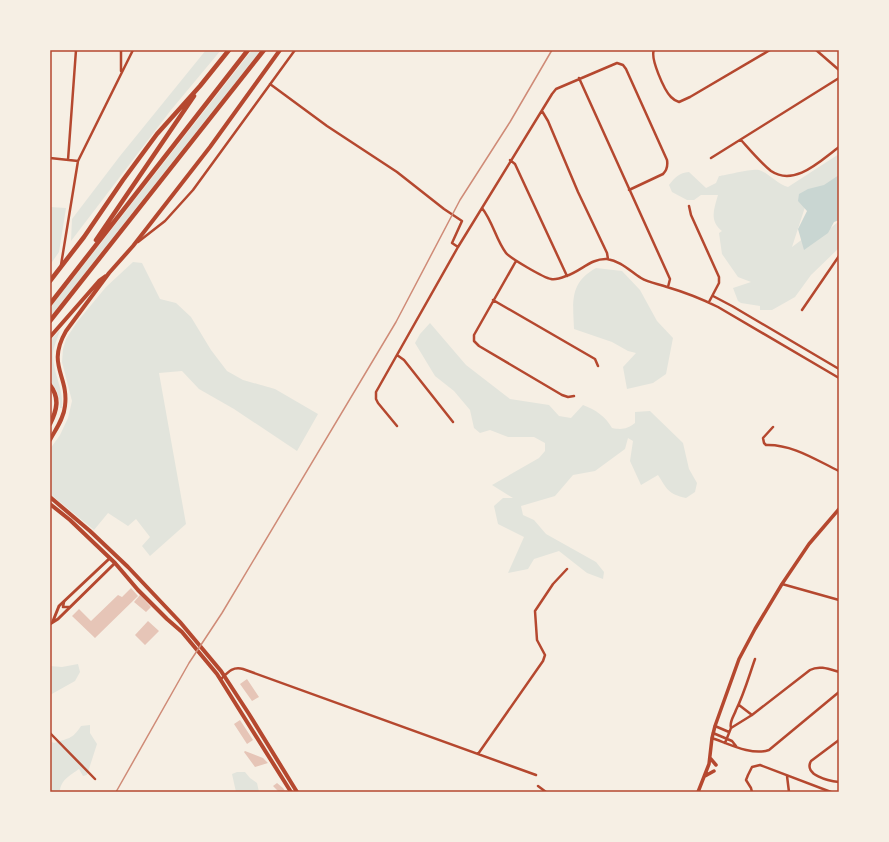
<svg xmlns="http://www.w3.org/2000/svg" width="889" height="842" font-family="'PT Sans',sans-serif">
<style>
.green{fill:#e2e4dc}
.water{fill:#c9d6d2}
.building{fill:#e6c5b7}
.lines{fill:none;stroke-linecap:round;stroke-linejoin:round}
.minor{stroke:#b5482f;stroke-width:2.5}
.tertiary{stroke:#b5482f;stroke-width:3}
.secondary{stroke:#b5482f;stroke-width:3.5}
.primary{stroke:#b5482f;stroke-width:4}
.motorway{stroke:#b5482f;stroke-width:4.5}
.rail{stroke:#cf8b77;stroke-width:1.5}
.neatline{fill:none;stroke:#b5482f;stroke-width:1.5}
</style>
<rect width="100%" height="100%" fill="#f6efe4"/>
<path class="green" d="M206,50h15l-50,60 -100,131 1,-22 48,-63z
M252,50h9l-211,267v-9z
M839,154v28l-32,19 -15,46 12,-9 16,-1 19,-16v27l-28,27 -16,22 -23,13h-12v-4l-19,-3 -3,-2 -5,-13 18,-6 -13,-5 -16,-23 -3,-21 3,-2c-13,-10 -8,-22 -4,-36h-17l-7,5h-7l-15,-8 -3,-7c6,-8 10,-12 20,-13l17,16 10,-5 3,-7c7,-1 35,-8 40,-6 11,4 18,14 29,17z
M50,207l16,1 -7,44 -9,13z
M133,262l9,1 18,36 16,4 15,14 20,33 16,21 16,9 32,9 43,25 -21,37 -63,-42 -35,-20 -17,-18 -23,2 27,151 -36,32 -8,-10 8,-9 -14,-18 -8,7 -20,-13 -14,17 -44,-36v-45l10,-14 8,-17 4,-17 -10,-39 1,-13 3,-10 11,-17 29,-35z
M596,268l26,3 18,19 17,31 16,17 -7,36 -13,9 -26,6 -4,-22 13,-14 -8,-2 -16,-9 -38,-13c-1,-27 -5,-46 22,-61z
M430,323l36,42 44,34 39,6 10,11 12,2 12,-13c13,5 22,11 29,23 10,2 15,1 23,-5v-11l15,-1 33,32 6,26 8,14 -2,9 -9,6c-18,-4 -19,-9 -28,-23l-17,10 -11,-24 3,-20 -5,-3 -3,11 -30,22 -22,4 -18,21 -34,10 2,9 11,5 12,14 50,28 8,10 -1,7 -16,-6 -28,-22 -25,8 -6,10 -20,4 16,-36 -26,-13 -4,-18 9,-8h10l-21,-13 47,-27 6,-7v-8l-11,-6h-26l-18,-7 -10,3 -6,-5 -4,-18 -16,-19 -19,-15 -20,-33 5,-9z
M60,330c-2,8 -6,15 -7,23 -1,19 11,35 9,55h-2v-6l-3,-11 -7,-9v-41z
M78,664l2,8 -5,9 -25,14v-29l12,1z
M90,725v8l7,11 -10,31 -4,1 -4,-7c-8,6 -19,11 -19,23h-10v-51l4,2c14,-5 18,-3 27,-17z
M237,772h8l5,6 7,5 2,9h-23l-4,-18z"/>
<path class="water" d="M839,175v45l-5,2 -6,11 -24,17 -6,-21 9,-18 -9,-10 1,-7 9,-5 16,-4z"/>
<path class="building" d="M131,588l7,8 -43,42 -23,-22 7,-7 12,12 27,-26 4,2z
M140,595l11,12 -5,5 -12,-10z
M148,621l11,10 -14,14 -10,-10z
M247,679l12,18 -7,4 -12,-17z
M240,720l13,20 -6,4 -13,-20z
M245,751l18,7 5,5 -13,4 -11,-15z
M277,783l6,5 2,3 -6,1 -6,-6z"/>
<g class="lines">
<path class="minor" d="M121,50v21
M654,50c-4,8 10,40 17,47 2,2 4,4 8,5l11,-5 80,-47
M816,50l23,20
M579,78l91,201 -2,8
M270,84l57,42 70,46 47,37 18,12 -10,22 6,4
M542,111l6,10 30,71 29,61 1,6
M741,140c9,10 19,22 30,31 24,16 50,-11 68,-24
M50,158l28,3
M711,158l128,-80
M68,160l8,-110
M510,160l5,4 52,112
M689,206l2,9 28,62v6l-10,19
M482,208c11,14 14,32 24,45 4,5 38,25 45,26 4,1 10,-1 15,-3 14,-4 25,-18 41,-17 14,2 23,12 34,19 8,5 18,6 26,9 17,5 35,12 51,20l121,71
M138,242l27,-21 28,-31 102,-140
M516,261l-42,74v6l5,5 83,49 6,2 6,-1
M61,265l17,-104 55,-111
M713,296l19,10 107,63
M493,300l102,59 3,7
M802,310l37,-54
M397,355l7,5 49,62
M397,426l-19,-23 -2,-4v-7l82,-145 94,-153 4,-5 61,-26 6,2 3,4 41,91c1,6 0,10 -4,14l-34,16
M773,427l-10,11 1,5 2,2c26,-1 50,15 73,26
M782,584l57,16
M64,602l-1,5h6
M221,679c7,-7 12,-13 22,-10l293,106
M739,705l13,10
M715,726l14,6
M731,728c-2,-6 3,-12 5,-18 8,-16 13,-34 19,-51
M50,733l45,46
M713,733l19,8 4,5
M712,738c17,6 40,18 57,12l70,-58
M839,740l-28,21c-8,14 18,20 28,21
M725,743l6,-15 21,-13 58,-45c9,-5 19,-1 29,2
M478,754l65,-93 2,-6 -8,-15 -2,-29 18,-27 14,-15
M787,776l2,16
M538,786l8,6
M752,792l-1,-4 -5,-8 2,-5 4,-8 8,-2 71,27"/>
<path class="tertiary" d="M53,621l6,-15 51,-48
M50,624l8,-5 57,-56"/>
<path class="secondary" d="M710,758l6,7
M705,776l9,-5
M698,792l11,-28 3,-26 3,-12 24,-67 16,-30 27,-45 27,-40 30,-35"/>
<path class="primary" d="M50,337l49,-56 7,-5
M50,440c6,-11 14,-22 15,-34 4,-31 -19,-40 1,-75l43,-58 24,-27 77,-99 70,-97
M50,497l40,34 38,36 52,55 41,49 28,43 48,78
M50,504l20,16 45,43 23,27 29,29 15,13 35,42 74,118"/>
<path class="motorway" d="M96,240l98,-144
M50,281l34,-44 39,-57 34,-46 43,-48 29,-36
M50,304l198,-254
M50,321l214,-271
M50,385c10,13 7,25 0,39"/>
<path class="rail" d="M116,792l73,-129 33,-50 174,-291 64,-122 50,-78 42,-72"/>
</g>
<rect width="889" height="842" fill="none" stroke="#f6efe4" stroke-width="102"/>
<rect x="51" y="51" width="787" height="740" class="neatline"/>
</svg>
